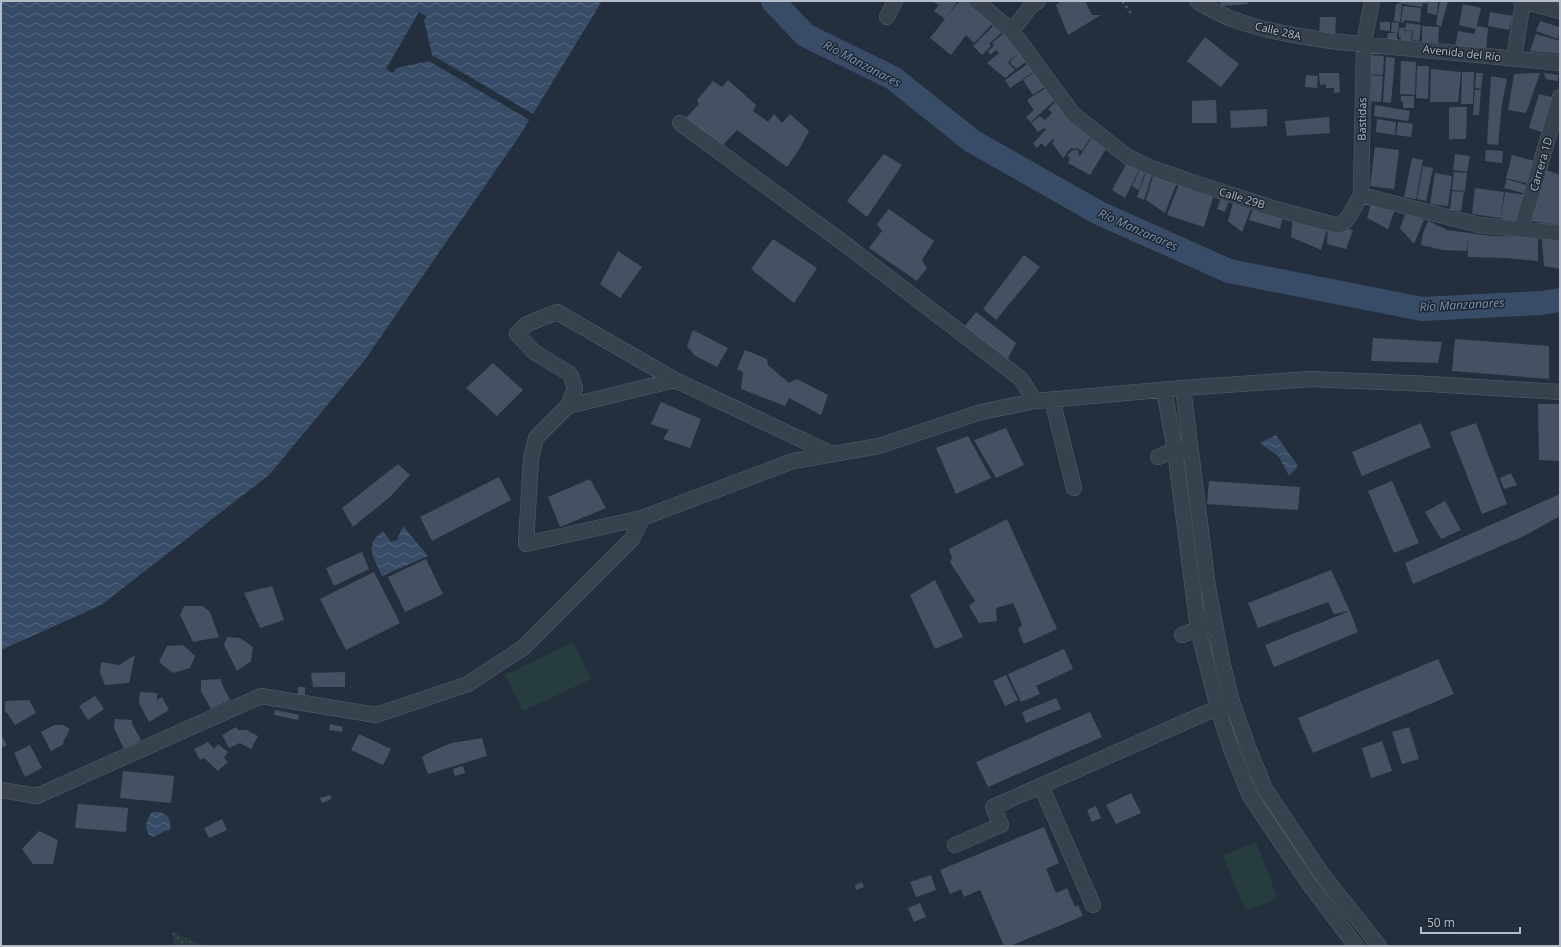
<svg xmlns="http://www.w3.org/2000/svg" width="1561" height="947" font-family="'Open Sans',sans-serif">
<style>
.green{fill:url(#green-dots)}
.pitch{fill:#263c3f}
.water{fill:url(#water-waves)}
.pier{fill:#242f3e}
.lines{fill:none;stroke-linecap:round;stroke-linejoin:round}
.river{stroke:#394c67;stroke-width:24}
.building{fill:#455162}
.minor-casing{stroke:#565f6c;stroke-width:16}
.path{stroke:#44595c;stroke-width:2.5;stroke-dasharray:3 3;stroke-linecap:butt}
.minor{stroke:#38414e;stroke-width:15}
.labels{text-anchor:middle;stroke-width:3;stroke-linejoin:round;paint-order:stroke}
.street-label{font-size:11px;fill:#b4bcc9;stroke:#1d2633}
.water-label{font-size:12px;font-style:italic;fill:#7c92b1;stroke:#1d2633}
</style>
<defs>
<pattern id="green-dots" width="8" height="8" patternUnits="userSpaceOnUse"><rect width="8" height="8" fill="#263c3f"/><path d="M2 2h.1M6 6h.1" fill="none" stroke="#435659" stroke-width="1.8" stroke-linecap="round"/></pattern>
<pattern id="water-waves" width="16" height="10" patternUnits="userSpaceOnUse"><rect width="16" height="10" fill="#394c67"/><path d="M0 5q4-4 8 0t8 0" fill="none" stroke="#53647b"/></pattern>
</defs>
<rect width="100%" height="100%" fill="#242f3e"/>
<path class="green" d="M172,932l33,14h-30z"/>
<path class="pitch" d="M573,642l18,37 -68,32 -18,-36z
M1256,842l22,57 -32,12 -23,-56z"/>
<path class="water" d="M1,1h601l-82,134 -156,226 -95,114 -168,130 -100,45z
M1276,435l22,31 -9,10 -10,-19 -19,-14z
M403,526l25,30 -46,20c-8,-18 -19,-30 1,-45l8,11 6,-2z
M152,812c13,-1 20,4 18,18l-5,1 -11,6 -5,-2c-5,-9 -3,-15 3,-23z"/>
<path class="pier" d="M419,12l8,4 -3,4 8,35 103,60 -4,6 -102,-60 -33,7 -3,5 -7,-4z"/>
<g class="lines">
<path class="river" d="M773,1l32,34 88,43 79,63 127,72 130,58 193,38 118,-6 20,-3"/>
</g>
<path class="building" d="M931,1h27l-11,15 13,-15h6l28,21 -20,21 -8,-8 -15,20 -21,-17 15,-19 -11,-8 5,-6z
M1059,1h26l7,14h9l-33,20 -12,-30 3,-2z
M1220,1h27l1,3 -27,2z
M1398,1h29v3l-4,-1 -1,4 -24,-4z
M1428,1h10l-1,14 -10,-2z
M1440,1h8l-7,26 -5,-3z
M1396,4h6l-2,18 -6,-1z
M1463,4l18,4 -5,21 -17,-4z
M1403,6l18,2 -1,14 -16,-2v3l-3,-1z
M1490,12l23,4 -4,14 -21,-4z
M1320,17h16l-1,20h-16z
M1540,21l20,6 -2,12 -22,-8z
M1380,22h10v9l-10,-1z
M1392,22l7,1 -1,10 -7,-1z
M1406,23l15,2 -2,16 -7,-1 1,-9h3l-11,-1z
M993,26l8,7 -12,11 2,2 -9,9 -9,-9z
M1422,26l17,1 -1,16 -16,-1z
M1477,26l11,2 -2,23 -31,-4 3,-16 16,3z
M1399,28h6l-1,5 1,-2h7l-1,11h-11l1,-5h-2z
M1006,31l24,28 -14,10 -6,-7 8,-9 -10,9 7,8 -10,8 -18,-15 12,-10 -3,-3 -6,5 -2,-4 6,-5 -2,-3z
M1388,33h9v8h-10z
M1536,34l24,7v13l-30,-3z
M1205,37l34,27 -18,23 -34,-26z
M1368,55l16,1 -1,19 -16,-1z
M1386,57l9,1 -4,45 -8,-1z
M1032,61l6,8 -28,19 -5,-8z
M1401,61l15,1 -1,33 -15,-1z
M1417,66h12l-1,33 -12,-1z
M1431,69l30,3 -3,30h-28z
M1038,70l11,14 -16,11 -10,-15z
M1462,72h12l-1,32h-12z
M1319,73h20l1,19 -6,1v-5h-8v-4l-6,1z
M1476,73h7l-2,16 -6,-1z
M1540,73l-14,40 -18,-3 6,-36z
M1544,73l15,2 -2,6 -11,-2z
M1306,75l12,1 -1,12 -12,-1z
M1367,75l16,1 -2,26 -16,-1z
M1491,76l16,3 -5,24 -4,42 -11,-1z
M728,80l28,25 -3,6 15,11 6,-8 8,9 8,-9 19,17 -9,17 -13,19 -50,-37 -18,19 -34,-30 14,-15 -2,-4 16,-19 9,6z
M1049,86l9,11 -27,25 -5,-5 8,-7 -7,-10z
M1475,90h6l-2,25h-6z
M1539,94l17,4 -11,35 -16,-5z
M1401,96h13v12h-11v-6h-2z
M1060,98l34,34 -12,19 -5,-3 -4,1 -2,-1 -8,10 -11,-15 3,-3 -2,-1 -8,8 -4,-4 -4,5 -4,-4 13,-15 -2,-1 -6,4 -7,-9 9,-7 5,4 7,-7 -4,-4z
M1216,100l1,23h-25v-22z
M1375,105l35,6 -2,10 -34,-5z
M1449,107h18l-1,32h-17z
M1267,109v17l-36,2 -1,-17z
M1329,117l1,16 -43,3 -2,-15z
M1377,119l19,3 -1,13 -19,-3z
M1398,122l15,2 -2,13 -15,-2z
M1094,134l15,10 -19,31 -22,-12 2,-5 -3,-2 5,-6 2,1 2,-2 3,3 -1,2 2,2z
M1375,147l24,3 -5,39 -24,-3z
M1486,150l17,1 -1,12 -17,-2z
M884,154l18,11 -35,52 -20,-16z
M1455,154l15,2 -3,16 -14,-2z
M1512,155l23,6 -5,23 -24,-6z
M1412,158l11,2 -7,39 -12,-2z
M1128,161l12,7 -15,30 -13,-8z
M1423,166l10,2 -7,33 -9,-2z
M1141,168l4,4 -6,18 -7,-4z
M1546,170l14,5v50l-31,-4z
M1454,172l13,1 -2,18 -13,-1z
M1146,173l6,2 -8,25 -7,-3z
M1154,173l24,7 -13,33 -19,-13z
M1435,173l17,3 -4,30 -18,-2z
M1507,179l22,7 -2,8 -23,-6z
M1180,182l35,9 -11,36 -37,-12z
M1475,188l29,4 -3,26 -29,-4z
M1452,191l12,1 -3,19 -11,-1z
M1505,192l20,3 -3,27 -21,-3z
M1222,195l8,3 -5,14 -8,-3z
M1234,199l18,7 -10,26 -14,-11z
M1372,200l23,9 -7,20 -21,-11z
M1254,207l30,5 -4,17 -31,-9z
M889,209l45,32 -12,19 5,8 -10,13 -48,-33 13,-17 -5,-7z
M1406,212l18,8 -10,24 -14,-16z
M1293,215l35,11 25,4 -7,19 -19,-5 1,-18 -7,24 -30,-13z
M1428,221l19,9 45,6 46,1v24l-32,-3 -38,-1v-20l-1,14 -24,-1 -22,-5 2,-12z
M773,239l44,29 -23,35 -43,-34z
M1542,239h18v30l-16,-3z
M618,251l24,16 -22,31 -20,-14z
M1024,255l16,12 -44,53 -13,-11z
M976,312l40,31 -9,17 -43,-33z
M693,330l35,18 -11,19 -23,-12 -7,-9z
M1373,338l69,4 -4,21 -67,-2z
M1455,339l94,7v33l-97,-8z
M745,350l22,9 1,6 21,18 8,-4 31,16 -7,20 -32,-17 -4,8 -44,-17 2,-17 -6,-3z
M493,363l30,27 -26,26 -31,-28z
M661,402l40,17 -11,29 -27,-9 6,-9 -18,-6z
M1538,404h22v57l-21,-1z
M1421,423l10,24 -69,29 -10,-24z
M1476,423l31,81 -25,10 -32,-82z
M1006,428l18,37 -28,13 -22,-38z
M968,436l23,42 -35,16 -20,-46z
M398,464l12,11 -19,21 -38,31 -11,-19z
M1511,473l6,12 -13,4 -4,-11z
M499,477l12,23 -79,41 -12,-24z
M590,479l16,29 -46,19 -12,-30z
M1209,481l91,6 -2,23 -91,-6z
M1392,481l27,62 -25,10 -26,-62z
M1560,494v22l-36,20 -111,48 -8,-21z
M1445,501l16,29 -20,9 -16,-27z
M1007,519l50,110 -33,15 -6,-14 4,-6 -9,-21 -17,5 1,13 -18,2 -10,-17 6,-5 -25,-39 2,-4 -3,-9z
M362,552l7,17 -35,17 -8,-18z
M426,559l17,35 -38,18 -17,-35z
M1331,570l19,41 -16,3 -6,-12 -70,26 -10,-25z
M374,572l26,51 -54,27 -26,-51z
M935,580l28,57 -28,12 -25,-54z
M272,586l12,34 -24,8 -16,-35z
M184,606h19l7,6 9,25 -26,5 -13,-27z
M1350,611l8,21 -84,35 -9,-22z
M227,637l13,1 13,9 -2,14 -14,10 -13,-26z
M183,645l12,11 -5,12 -17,5 -14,-11 8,-16z
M1064,649l9,20 -37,17 4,8 -19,8 -13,-28z
M135,655l-6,28 -24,2 -5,-12 1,-11 18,3z
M1438,659l16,35 -141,59 -15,-35z
M345,672v15h-32l-2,-14z
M1006,675l12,25 -13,6 -12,-25z
M221,679v3l9,18 -19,9 -10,-18v-11z
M298,687h7v17h-8z
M140,692l17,1v7l5,-3 7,13 -20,12 -10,-19z
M95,696l9,13 -16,11 -9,-14z
M1056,698l5,11 -35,14 -4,-11z
M29,700l7,13 -21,12 -8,-12 -2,-1v-11z
M275,710l24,5 -1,5 -24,-5z
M1090,712l12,25 -114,50 -12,-25z
M115,719l17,1v4l9,16 -17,9 -10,-21z
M330,724l13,3 -1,5 -13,-2z
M54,725h9l7,4 -7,13 1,2 -13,7 -10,-19z
M236,727l2,3h8l12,6 -7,13 -11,-6 -11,5 -7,-13z
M1409,727l10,32 -17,5 -10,-32z
M359,734l32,15 -8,16 -32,-15z
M1,735l6,10 -6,3z
M482,738l5,18 -59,18 -6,-17 10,-6 20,-8z
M1382,741l10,30 -21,7 -9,-30z
M208,742l6,7 4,-5 10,8 -4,6 4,4 -10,9 -14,-13 -4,2 -6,-11z
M30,745l12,23 -17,9 -11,-24z
M463,766l2,7 -10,3 -2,-7z
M123,771l51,5 -3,27 -51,-5z
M1131,793l10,20 -25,11 -10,-19z
M330,795l2,4 -10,4 -2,-5z
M78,804l50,4 -2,24 -51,-4z
M1096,806l5,12 -9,4 -5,-12z
M222,819l5,11 -18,8 -5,-10z
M1044,827l15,36 -13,6 10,24 11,-5 8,19 3,-2 5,11 -73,30h-6l-24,-56 -16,7 -3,-8 -11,5 -10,-24z
M39,831l19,9 -5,24h-20l-11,-15z
M931,875l5,15 -20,7 -6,-15z
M862,882l2,5 -8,3 -1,-5z
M920,903l6,14 -12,5 -6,-14z"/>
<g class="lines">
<defs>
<path id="minor" d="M976,1l36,30 61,83 55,43 21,10 40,14 83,27 63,17 7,-1 6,-6 13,-23 3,-152 8,-42
M1197,1c39,26 87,33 133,40l230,22
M1521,1l39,10
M887,17l8,-16
M1012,31l19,-25 7,-5
M1514,58l9,-56
M680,123l165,121 176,135 14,22
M1361,195l118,30 81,8
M1521,230l39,-133
M1183,388l25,199 14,74 10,41 16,45 17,42 56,84 58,73
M1164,390l11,60 23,179 20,79 14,44 18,44 60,89 46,61
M1052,399l22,89
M568,406l107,-26
M832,454l-157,-74 -118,-68 -30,12 -10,10 17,18 36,22 5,14 -7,18 -32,32 -5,20 -5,86 116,-26 151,-57 86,-15 102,-34 54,-11 148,-13 128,-9 119,5 130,8
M1158,457l17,-7 10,-1
M1182,635l24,-9
M1041,786l52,119
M1,790l36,6 224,-100 115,19 92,-31 56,-37 108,-108 10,-21
M955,845l46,-20 -8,-18 233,-103"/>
</defs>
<use href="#minor" class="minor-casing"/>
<path class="path" d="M1122,1l9,12"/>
<use href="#minor" class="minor"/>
</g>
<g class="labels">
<g class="street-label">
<text transform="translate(1278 31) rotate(13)" y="4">Calle 28A</text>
<text transform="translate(1462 53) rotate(6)" y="4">Avenida del Río</text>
<text transform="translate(1362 119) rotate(-89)" y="4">Bastidas</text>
<text transform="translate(1541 164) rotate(-74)" y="4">Carrera 1D</text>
<text transform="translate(1242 198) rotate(17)" y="4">Calle 29B</text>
</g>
<g class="water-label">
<text transform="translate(862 64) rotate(28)" y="4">Río Manzanares</text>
<text transform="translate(1138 230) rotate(24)" y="4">Río Manzanares</text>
<text transform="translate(1462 305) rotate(-3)" y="4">Río Manzanares</text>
</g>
</g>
<rect width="1561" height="947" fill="none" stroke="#b4bcc9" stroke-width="4"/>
<path d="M1421 927v6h99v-6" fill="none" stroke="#b4bcc9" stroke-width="2"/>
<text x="1427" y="927" font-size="12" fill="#b4bcc9" stroke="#1d2633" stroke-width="3" paint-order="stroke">50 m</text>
</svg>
